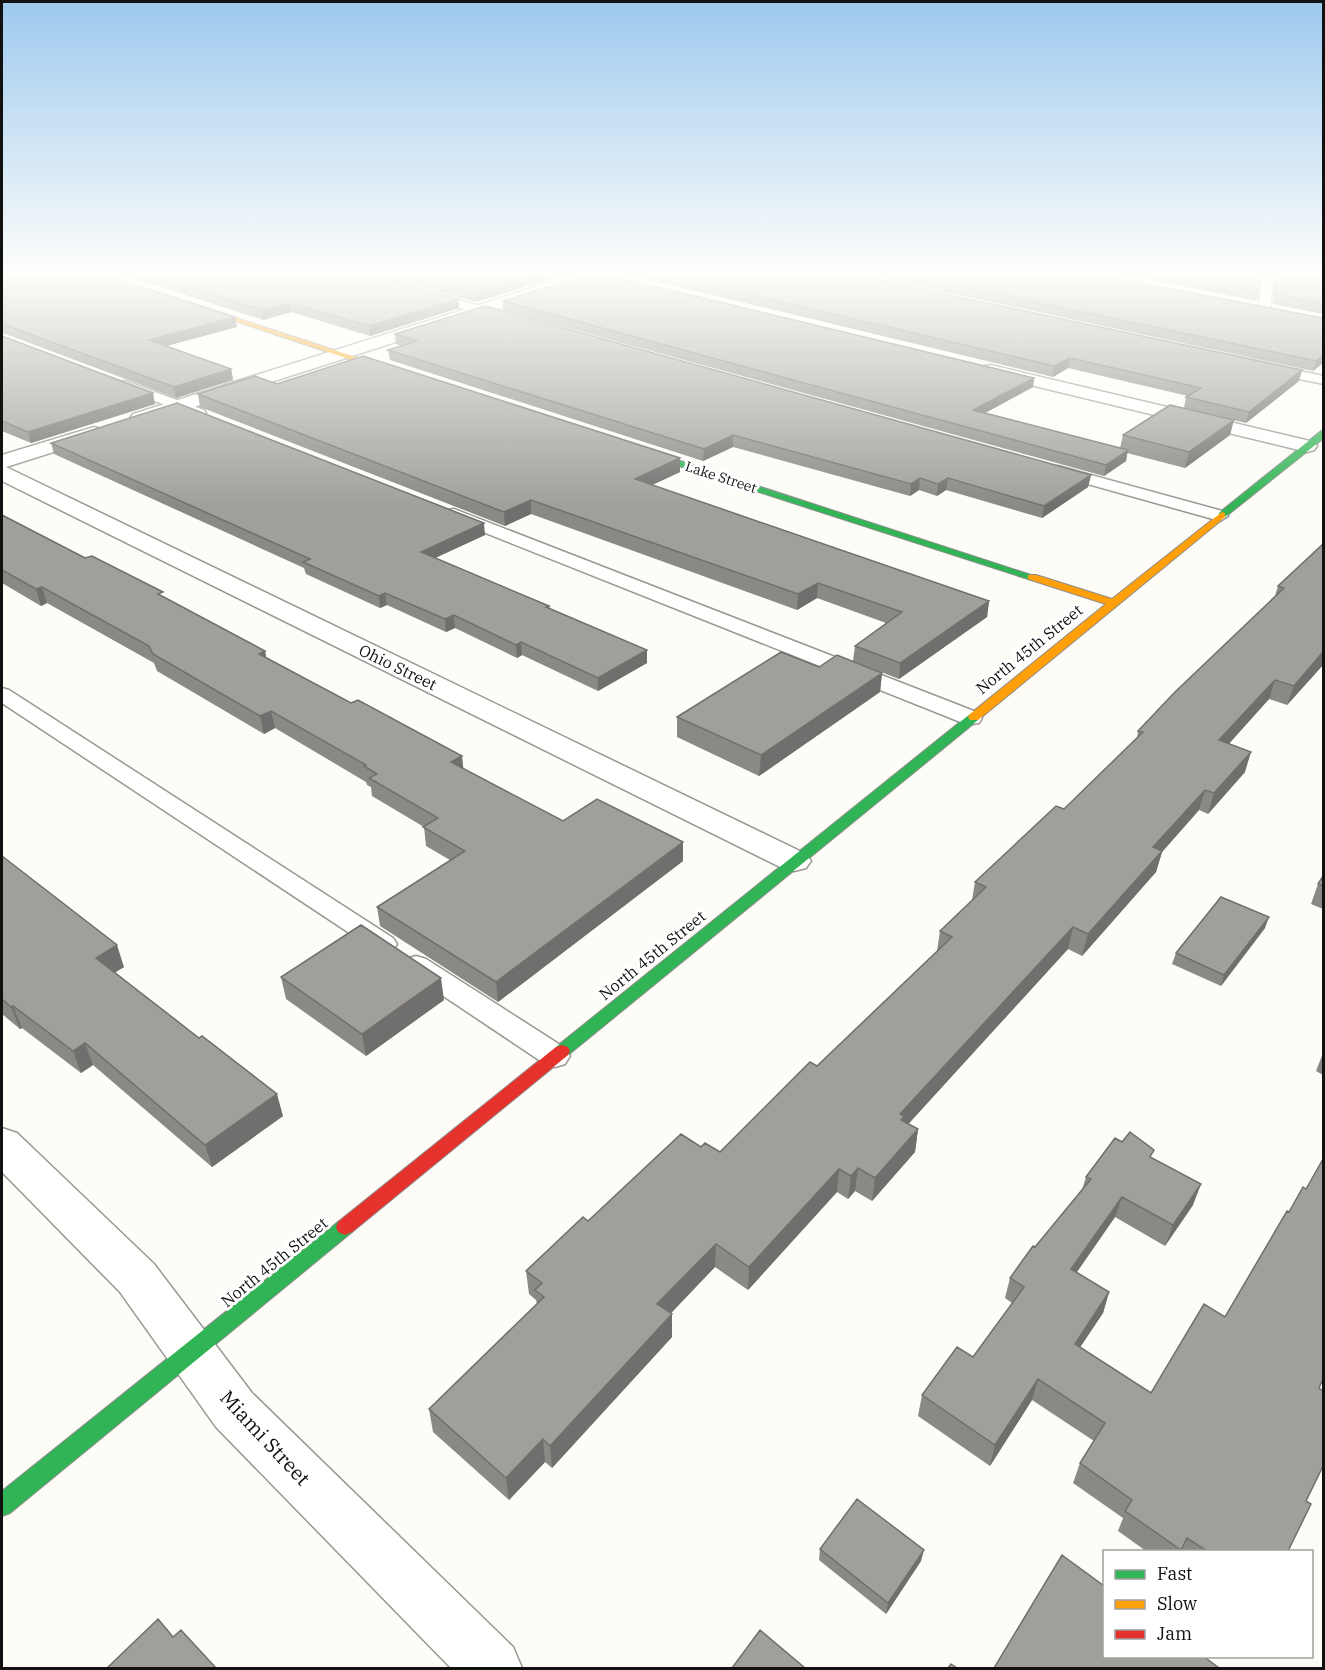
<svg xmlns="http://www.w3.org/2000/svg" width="1325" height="1670" font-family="'IBM Plex Serif',serif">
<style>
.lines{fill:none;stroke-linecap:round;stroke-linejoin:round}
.lane-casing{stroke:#979795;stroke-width:3}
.street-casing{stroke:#979795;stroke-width:3}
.fast-casing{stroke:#8e8d8b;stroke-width:2}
.slow-casing{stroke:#8e8d8b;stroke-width:2}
.jam-casing{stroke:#8e8d8b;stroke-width:2}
.lane{fill:#fffffe;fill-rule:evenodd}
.street{fill:#fffffe;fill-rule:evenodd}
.fast{fill:#30b455;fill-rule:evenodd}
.slow{fill:#ff9f0a;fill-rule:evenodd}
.jam{fill:#e5322d;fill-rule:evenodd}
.wall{fill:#8a8986}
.shaded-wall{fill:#716f6d}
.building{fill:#a19f9c;stroke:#716f6d;stroke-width:1.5}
.labels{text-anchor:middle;stroke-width:6;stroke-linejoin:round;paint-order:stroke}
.far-street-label{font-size:14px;fill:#111;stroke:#fff}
.street-label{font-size:16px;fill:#111;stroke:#fff}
.near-street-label{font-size:20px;fill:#111;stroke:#fff}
</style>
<rect width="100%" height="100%" fill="#fdfcf7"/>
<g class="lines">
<defs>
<path id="lane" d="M1263,272h11l-4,38 -6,4 -6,-4z
M428,292l77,21 2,3 -6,4 -77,-23v-4z
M1270,365l54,11v8l-59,-12 -2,-3z
M125,381l79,29 2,3 -7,4 -5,-1 -74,-28 -2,-3 2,-3z
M1058,466l168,46 2,4 -8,5 -168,-47 -2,-3 2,-3z
M454,509l525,204 3,5 -3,5 -8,1 -8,-1 -515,-205 -2,-4 2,-4z
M2,688l7,2 384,248 4,6 -4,6 -9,3 -9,-3 -373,-247z
M416,956l10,3 139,89 5,8 -5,8 -10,3 -10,-3 -139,-93 -4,-6 4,-6z"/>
<path id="street" d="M583,272h23l-2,3 -457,147h-14l-3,-4 3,-4z
M991,365l323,77 3,4 -3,4 -7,2 -322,-78 -3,-4 3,-4z
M94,427l7,2 3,4 -3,4 -95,30 800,387 5,7 -5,7 -12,3 -12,-3 -780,-387v-26z
M2,1128l15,5 137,131 98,129 261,254 9,21h-71l-235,-241 -96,-135 -118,-120z"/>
<path id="fast" d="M1321,431h3v7l-99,79h-6v-4z
M635,448h6l396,129 -5,3 -4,-1 -393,-127z
M974,713l6,4 -2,3 -410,335 -6,2 -6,-2 -2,-4 2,-4 414,-333z
M345,1219l7,3 2,5 -2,5 -342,281 -8,3v-25l336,-269z"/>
<path id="slow" d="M190,304h4l207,68 -7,2 -204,-68z
M1222,512l3,1v4l-247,203h-8l-2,-3 2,-3 136,-110 -78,-25v-4h8l76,24z"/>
<path id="jam" d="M562,1045l6,2 2,4 -2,4 -216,177 -7,3 -7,-3 -2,-5 2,-5 218,-175z"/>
</defs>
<use href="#lane" class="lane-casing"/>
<use href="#street" class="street-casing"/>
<use href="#fast" class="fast-casing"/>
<use href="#slow" class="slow-casing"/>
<use href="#jam" class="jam-casing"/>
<use href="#lane" class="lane"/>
<use href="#street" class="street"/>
<use href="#fast" class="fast"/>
<use href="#slow" class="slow"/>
<use href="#jam" class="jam"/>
</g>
<path class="wall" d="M2,272l233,45 2,10 -71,19 65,23 2,11 -57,18 -173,-65 -1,1z
M115,272h248l95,27 1,9 -89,28 -79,-24 -28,8z
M367,272h205l-96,30z
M617,272h225l457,109 -53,42 -13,-3 -3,15 -45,33 -58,-15 -1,8 -22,15 -601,-166v-9l531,77 -1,9 -48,26 135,35 3,-13 61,-27 2,-11 2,-1 -120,-28 -15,9z
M851,272h233l239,91 -10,8z
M1110,272h152l-5,29z
M1276,272h47v42l-50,-10z
M395,334l696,141 -3,12 -46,31 -96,-28 -9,6 -18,-6 -9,6 -177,-49 -30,14 -313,-101 -2,-10 13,-4 -5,-2z
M2,336l153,68 -124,39 -29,-12z
M277,384l403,88 -28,13 337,116 -2,16 -88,62 -46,-18 2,-15 31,-23 -69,-25 -20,12 -266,-96 -26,12 -305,-119 -2,-13z
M51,443l434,92 -50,23 114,48 1,3 97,54 -49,28 -76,-36 -5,3 -62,-30 -9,4 -59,-27 -7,3 -74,-34 -2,-6 -250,-114z
M2,515l162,83 101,53 1,6 198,112 99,52 120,21v19l-185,141 -118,-76 -3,-19 73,-47 -24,-14 -2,-19 -52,-31 -1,-9 -4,-2 -1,-3 -91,-54 -11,6 -107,-63 -3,-8 -107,-60 -6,3 -39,-23z
M1323,544v121l-36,40 -18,-6 -40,45 16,28 -37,42 -9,-4 -37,42 -6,20 -74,84 -14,-7 -160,175 10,5 -3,23 -43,49 -17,-10 -7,8 -11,-7 -89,98 -33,-23 -45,46 2,24 -120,131 -7,-6 -36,38 -76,-68 -4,-23 108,-105 -1,-4 -7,-6 -3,-23 62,-50 113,-74 19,5 97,-86 120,-115 3,-20 32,-31 3,-18 89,-73 73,-71 1,-7 137,-135 3,-10z
M819,667l63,6 -2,19 -121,84 -82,-39v-20z
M2,856l122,111 -9,5 168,144 -71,51 -119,-102 -12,8 -59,-45 -2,1 -18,-15z
M1323,876v33l-12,-5 7,-20z
M1265,928l-44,58 -49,-22 4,-11z
M281,977l163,23 -78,56 -80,-57z
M1323,1053v22l-7,-4z
M1122,1142l30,16 41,47 -28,41 -50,-29 -38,55 32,20 -6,21 -23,34 71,46 168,-5 -13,113 -18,50h-142l-28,-20 5,-13 -50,-35 7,-20 14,-22 -62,-41 -42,66 -72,-50 4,-21 51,-38 39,-54 -7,-5 5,-20 72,-88 4,-13z
M820,1549l101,12 -35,53 -67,-54z"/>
<path class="shaded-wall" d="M543,272h29l-96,30v-9z
M458,299l1,9 -89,28 -1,-10z
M290,303l1,9 -28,8 -1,-10z
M235,317l2,10 -86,23 -2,-10z
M1323,355v8l-10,8 3,-10z
M1070,358l-2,10 -15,9 1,-11z
M231,369l2,11 -57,18 -2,-11z
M1302,370l-3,11 -53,42 3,-11z
M1034,378l-1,9 -61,33 1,-10z
M153,393l2,11 -124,39 -3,-11z
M1234,420l-4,15 -45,33 4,-16z
M733,435v12l-30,14 1,-12z
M1128,450l-2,11 -22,15 2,-11z
M680,458v14l-45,21v-14z
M1091,475l-3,12 -46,31 2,-12z
M920,478l-1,12 -9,6 1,-12z
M948,478l-2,12 -9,6 1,-12z
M531,500v14l-26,12 -1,-14z
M484,523l1,12 -63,29 -1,-12z
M818,583l-1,15 -20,12 1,-16z
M42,587l5,16 -6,3 -5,-17z
M385,593l2,12 -7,3 -1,-12z
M989,601l-2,16 -88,62 1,-16z
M454,615l1,13 -9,4 -1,-13z
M521,642l1,13 -5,3 -1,-13z
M647,650v13l-49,28v-13z
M265,651l3,17 -9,-14z
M1323,652v13l-36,40 7,-19z
M882,673l-2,19 -121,84 2,-21z
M1275,680l-6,19 -56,62 6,-21z
M271,711l4,17 -11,6 -4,-18z
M1251,752l-6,20 -37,42 6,-21z
M462,756l2,18 -13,-12z
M1205,790l-6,20 -37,42 -6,20 -74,84 6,-22 65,-87z
M683,842v19l-185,141 -2,-20z
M1269,917l-4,11 -44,58 3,-11z
M1073,927l-5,22 -166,182 -2,-17z
M117,945l7,22 -21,13 -7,-22z
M441,978l3,22 -78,56 -4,-22z
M13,1006l9,22 -2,1 -9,-22z
M85,1043l8,22 -12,8 -8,-22z
M277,1094l6,22 -71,51 -7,-22z
M918,1129l-3,23 -43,49 3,-23z
M858,1168l-3,23 -7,8 3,-23z
M839,1169l-2,23 -89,98 1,-23z
M1201,1184l-8,21 -28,41 8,-21z
M1122,1197l-7,20 -50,72 6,-20z
M716,1244l-1,23 -57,60 -1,-23z
M1109,1292l-6,21 -34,51 6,-20z
M672,1314v23l-120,131 -2,-22z
M1038,1379l-6,21 -42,66 5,-21z
M543,1439l2,23 -36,38 -3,-22z
M924,1550l-3,11 -35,53 2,-11z"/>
<path class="building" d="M2,272h94l139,45 -86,23 82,29 -57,18 -172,-63z
M141,272h222l95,27 -89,27 -79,-23 -28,7z
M399,272h144l-67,21z
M595,272l439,106 -61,32 155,40 -22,15 -603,-164z
M655,272h187l460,98 -53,42 -63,-15 15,-9 -131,-30 -16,8z
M894,272h190l239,46v37l-7,6z
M1159,272h103l-3,19z
M1278,272h45v32l-48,-10z
M485,306l606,169 -47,31 -96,-28 -10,6 -18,-6 -9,6 -178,-49 -29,14 -316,-99 29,-9 -22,-7z
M2,336l151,57 -125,39 -26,-11z
M363,356l317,102 -45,21 354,122 -89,62 -45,-17 47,-34 -84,-29 -20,11 -267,-94 -27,12 -306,-118 57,-18 22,8z
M177,403l307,120 -63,29 128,54 -3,1 101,43 -49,28 -77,-36 -5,3 -62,-30 -9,4 -60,-26 -6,3 -76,-34 7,-3 -259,-116z
M1170,405l64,15 -45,32 -66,-17z
M2,515l83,43 7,-2 71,36 -5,2 107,57 -6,3 92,49 7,-3 104,56 -11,6 112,59 34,-22 86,43 -187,140 -119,-75 88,-56 -42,-24 15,-9 -69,-40 8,-4 -13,-8 2,-1 -95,-54 -11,5 -107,-62 -4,-8 -107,-59 -6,2 -34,-19z
M1323,544v108l-29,34 -19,-6 -56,60 32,12 -37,41 -9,-3 -52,57 9,4 -74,83 -15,-7 -173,187 4,2 -3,4 17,9 -43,49 -17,-10 -7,8 -12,-7 -90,98 -33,-23 -59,60 15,10 -122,132 -7,-7 -37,39 -77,-69 115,-112 -9,-7 7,-7 -16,-12 57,-54 5,4 93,-87 20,13 4,-4 15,9 90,-90 7,4 135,-129 -12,-6 46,-44 -11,-5 81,-76 8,3 79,-77 -5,-1 37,-39 109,-104 -6,-2z
M781,652l38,15 18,-12 45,18 -121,82 -84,-38z
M2,856l115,89 -21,13 103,80 3,-2 75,58 -72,51 -120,-102 -12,8 -60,-45 -2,1 -9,-8z
M1323,876v10l-5,-2z
M1221,897l48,20 -45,58 -48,-22z
M361,925l80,53 -79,56 -81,-57z
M1130,1132l24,18 -4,7 51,27 -28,41 -51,-28 -51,72 38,23 -34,52 76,49 53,-89 21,13 62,-106 2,1 14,-25 3,2 17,-30v220l-4,9 4,3v75l-17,35 5,3 -23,47h-81l-20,-13 -6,12 -56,-39 7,-11 -52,-37 25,-40 -67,-44 -43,66 -73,-50 35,-48 16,10 51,-70 -14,-9 23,-32 2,1 56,-68 -5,-2 29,-39 7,4z
M857,1499l67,51 -36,53 -68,-54z
M1062,1555l42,31v70h99l16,12h-225z
M158,1619l15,18 8,-7 35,38h-109z
M760,1630l45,38h-73z
M951,1664l6,4h-9z"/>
<linearGradient id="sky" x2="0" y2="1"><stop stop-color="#9dc9ee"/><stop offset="0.54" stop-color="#fefefb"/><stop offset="1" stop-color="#fefefb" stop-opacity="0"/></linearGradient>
<rect width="1325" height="506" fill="url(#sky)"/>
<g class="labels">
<g class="far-street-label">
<text transform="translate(721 477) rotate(18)" y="5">Lake Street</text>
</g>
<g class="street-label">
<text transform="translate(1029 649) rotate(-39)" y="6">North 45th Street</text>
<text transform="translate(398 667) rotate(26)" y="6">Ohio Street</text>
<text transform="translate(652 955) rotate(-39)" y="6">North 45th Street</text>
<text transform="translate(274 1262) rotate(-39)" y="6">North 45th Street</text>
</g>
<g class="near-street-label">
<text transform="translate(265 1438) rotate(47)" y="7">Miami Street</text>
</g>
</g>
<rect width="1325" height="1670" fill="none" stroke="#111111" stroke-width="6"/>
<rect x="1103" y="1550" width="210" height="108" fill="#ffffff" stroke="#a0a0a0" stroke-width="1.5"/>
<rect x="1115" y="1570" width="30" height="9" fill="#30b455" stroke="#a0a0a0" stroke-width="1.5"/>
<text x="1157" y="1580" font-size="18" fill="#111111">Fast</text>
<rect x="1115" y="1600" width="30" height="9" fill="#ff9f0a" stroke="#a0a0a0" stroke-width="1.5"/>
<text x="1157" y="1610" font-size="18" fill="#111111">Slow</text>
<rect x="1115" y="1630" width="30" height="9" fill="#e5322d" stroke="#a0a0a0" stroke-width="1.5"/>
<text x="1157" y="1640" font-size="18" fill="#111111">Jam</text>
</svg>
